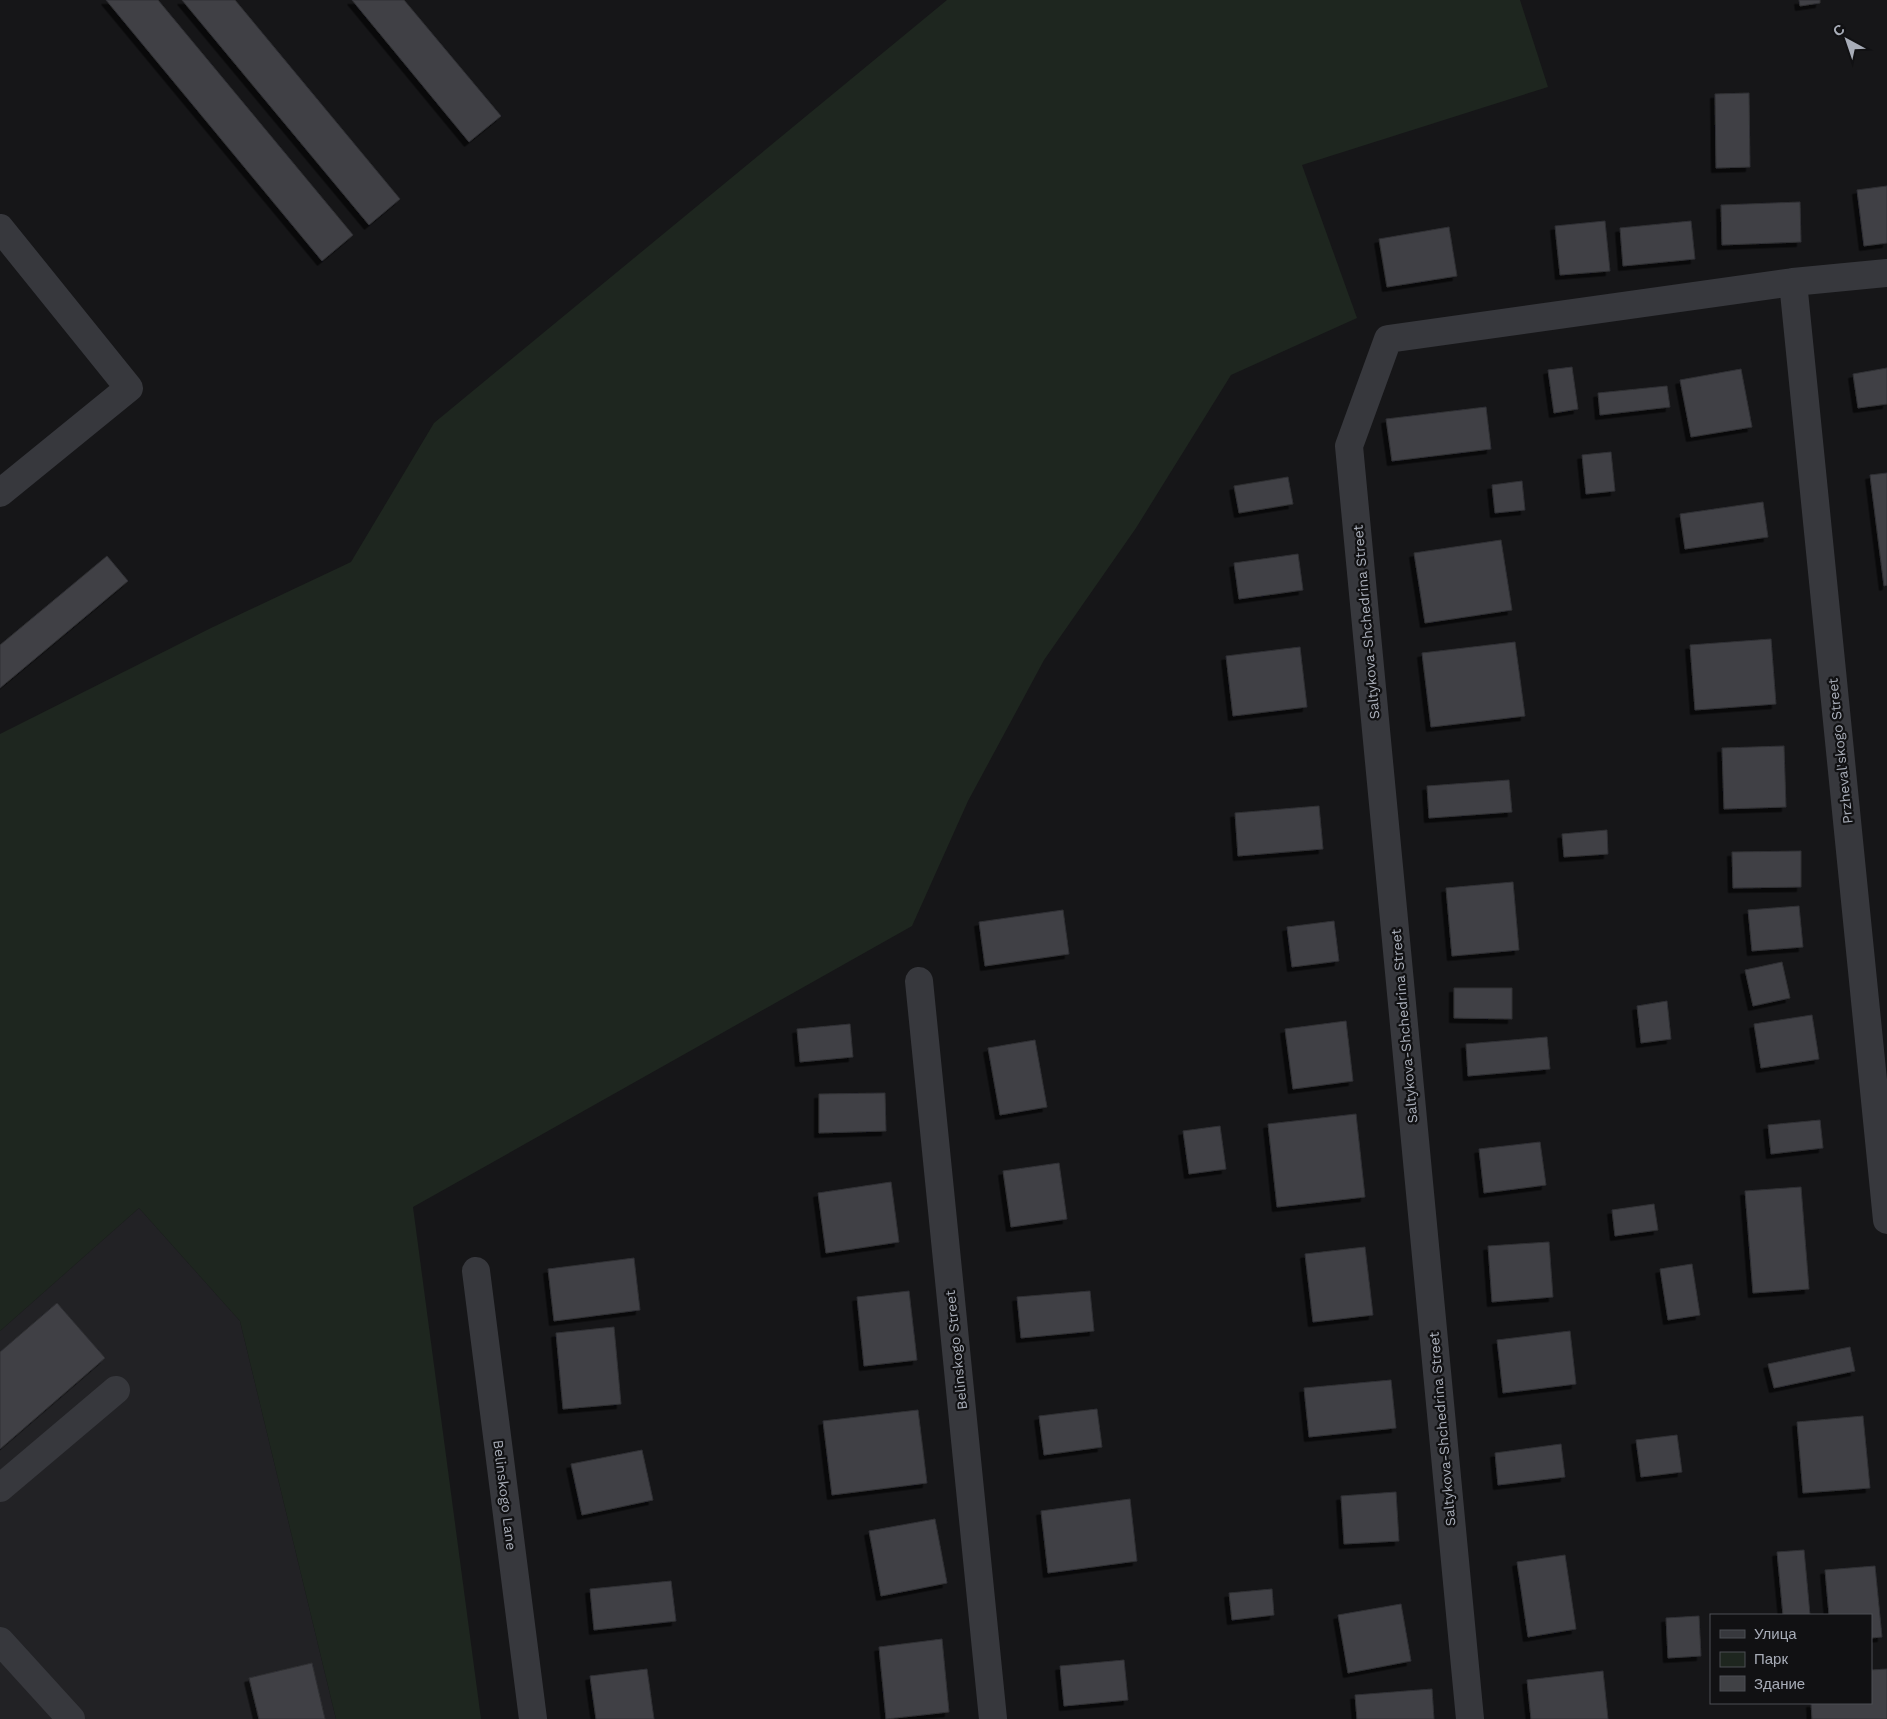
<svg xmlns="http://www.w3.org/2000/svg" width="1887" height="1719" font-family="'Work Sans',sans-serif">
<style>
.built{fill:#222225}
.green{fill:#1e261f}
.building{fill:#404145;stroke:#303034;filter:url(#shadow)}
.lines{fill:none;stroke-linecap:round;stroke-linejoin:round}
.minor{stroke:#37383d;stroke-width:28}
.labels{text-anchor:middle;stroke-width:4.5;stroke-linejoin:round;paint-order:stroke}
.street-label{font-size:14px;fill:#a8adb8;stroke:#111113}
</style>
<defs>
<filter id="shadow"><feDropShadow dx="-4.5" dy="4.5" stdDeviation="0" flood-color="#0009"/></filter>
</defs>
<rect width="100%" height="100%" fill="#161618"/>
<path class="built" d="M139,1208l101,113 96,398h-336v-388z"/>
<path class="green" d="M947,0h573l28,87 -246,78 55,153 -126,57 -95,153 -92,132 -76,141 -56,125 -499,281 68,512h-145l-96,-398 -101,-113 -139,123v-597l211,-106 140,-66 83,-139z"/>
<path class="building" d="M106,0h52l195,235 -31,26z
M182,0h53l165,199 -31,26z
M352,0h52l97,116 -32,26z
M1799,0h21v3l-20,3z
M1749,93l1,74 -34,1 -1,-74z
M1887,186v57l-23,3 -7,-56z
M1800,202l1,40 -79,3 -1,-40z
M1605,221l5,50 -50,4 -5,-49z
M1691,221l4,38 -72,7 -3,-38z
M1449,227l8,49 -70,11 -8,-48z
M1572,367l6,42 -24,4 -6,-43z
M1887,368v36l-29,4 -5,-34z
M1741,369l11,58 -61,10 -11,-57z
M1667,386l3,21 -70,8 -2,-22z
M1486,407l5,42 -99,12 -6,-42z
M1611,452l4,39 -29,3 -4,-39z
M1887,473v112l-3,1 -14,-111z
M1288,477l5,27 -54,9 -5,-27z
M1522,481l3,29 -30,3 -3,-28z
M1763,502l5,35 -83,12 -5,-35z
M1501,540l11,70 -87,13 -11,-70z
M1298,554l5,36 -64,9 -5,-36z
M107,556l21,25 -128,107v-43z
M1771,639l5,65 -81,6 -5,-65z
M1515,642l10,74 -94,11 -9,-74z
M1300,647l7,60 -74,9 -7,-60z
M1784,746l2,61 -62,2 -2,-61z
M1509,780l3,32 -83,6 -2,-32z
M1319,806l4,43 -85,7 -3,-43z
M1607,830l1,24 -44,3 -2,-23z
M1801,851v36l-68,1 -1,-36z
M1513,882l6,68 -67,6 -6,-68z
M1799,906l4,41 -51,4 -4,-41z
M1063,910l6,44 -84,12 -6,-44z
M1334,921l5,40 -47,6 -5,-40z
M1782,962l8,36 -37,8 -8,-36z
M1454,988h58v31l-58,-1z
M1667,1001l4,38 -30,4 -4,-37z
M1812,1015l7,44 -58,9 -7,-44z
M1346,1021l7,60 -60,8 -8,-60z
M850,1024l3,33 -53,5 -3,-33z
M1547,1037l3,32 -82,7 -2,-32z
M1035,1040l12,67 -47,8 -12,-67z
M885,1093l1,38 -67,2v-39z
M1356,1114l9,83 -88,10 -9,-83z
M1820,1120l3,28 -52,6 -3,-29z
M1220,1126l6,43 -37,5 -6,-43z
M1540,1142l6,43 -62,8 -5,-44z
M1059,1163l8,56 -56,8 -8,-56z
M891,1182l8,60 -73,11 -8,-60z
M1801,1187l8,102 -56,4 -8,-102z
M1654,1204l4,26 -43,6 -3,-26z
M1549,1242l4,55 -61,5 -4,-56z
M1365,1247l8,68 -60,7 -8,-68z
M634,1258l6,52 -86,11 -6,-52z
M1692,1264l8,51 -32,5 -8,-51z
M909,1291l8,69 -53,6 -7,-69z
M1090,1291l4,40 -73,7 -4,-41z
M57,1303l48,55 -105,91v-97z
M614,1327l7,77 -58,5 -7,-76z
M1570,1331l6,53 -73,9 -6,-53z
M1850,1347l5,24 -81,17 -6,-24z
M1391,1380l5,48 -87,9 -5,-49z
M1097,1409l5,38 -58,8 -5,-39z
M918,1410l9,73 -95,12 -9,-74z
M1863,1416l7,72 -67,5 -6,-71z
M1677,1435l5,37 -41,5 -5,-37z
M1561,1444l4,33 -67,8 -3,-32z
M642,1450l11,50 -71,15 -11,-51z
M1396,1492l3,49 -55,3 -3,-48z
M1130,1499l7,62 -89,12 -7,-62z
M935,1519l12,64 -66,13 -12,-65z
M1804,1550l6,65h-27l-6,-63z
M1565,1555l11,74 -48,8 -11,-75z
M1875,1566l7,71 -11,1v-23h-42l-4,-45z
M671,1581l5,40 -82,9 -4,-41z
M1272,1589l2,26 -42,5 -3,-27z
M1401,1604l10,57 -63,12 -10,-58z
M1699,1616l2,40 -33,2 -2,-40z
M942,1639l7,73 -63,7 -7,-72z
M1124,1660l4,40 -64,6 -4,-40z
M312,1663l13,56h-66l-10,-41z
M647,1669l7,50h-58l-6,-43z
M1887,1669v50h-75l-1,-16h60v-33z
M1603,1671l5,48h-77l-4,-39z
M1432,1689l2,30h-77l-2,-24z"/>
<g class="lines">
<path class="minor" d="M0,228l129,160 -129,105
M1793,282l94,938
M919,981l74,738
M476,1271l57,448
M0,1488l116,-98
M0,1641l71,78
M1470,1719l-121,-1273 39,-107 405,-57 94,-9"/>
</g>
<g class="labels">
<g class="street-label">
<text transform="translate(1366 622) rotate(-95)" y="5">Saltykova-Shchedrina Street</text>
<text transform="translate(1840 751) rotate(-96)" y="5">Przheval'skogo Street</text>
<text transform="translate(1404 1026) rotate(-95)" y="5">Saltykova-Shchedrina Street</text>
<text transform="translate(956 1350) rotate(-96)" y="5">Belinskogo Street</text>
<text transform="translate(1442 1429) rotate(-95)" y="5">Saltykova-Shchedrina Street</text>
<text transform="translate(505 1495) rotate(83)" y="5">Belinskogo Lane</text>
</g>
</g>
<rect x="1710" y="1614" width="162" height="90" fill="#111113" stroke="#4d4f55"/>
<rect x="1720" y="1630" width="25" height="8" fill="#37383d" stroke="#4d4f55"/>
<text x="1754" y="1639" font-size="15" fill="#a8adb8">Улица</text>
<rect x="1720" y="1652" width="25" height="15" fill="#1e261f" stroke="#4d4f55"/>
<text x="1754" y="1664" font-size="15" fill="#a8adb8">Парк</text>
<rect x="1720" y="1676" width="25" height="15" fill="#404145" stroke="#4d4f55"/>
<text x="1754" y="1689" font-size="15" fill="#a8adb8">Здание</text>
<g transform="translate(1847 40) rotate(320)" stroke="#111113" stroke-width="4" paint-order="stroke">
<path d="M0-4L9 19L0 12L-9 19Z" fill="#a8adb8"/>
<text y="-8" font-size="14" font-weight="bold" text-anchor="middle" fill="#a8adb8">С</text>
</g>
</svg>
